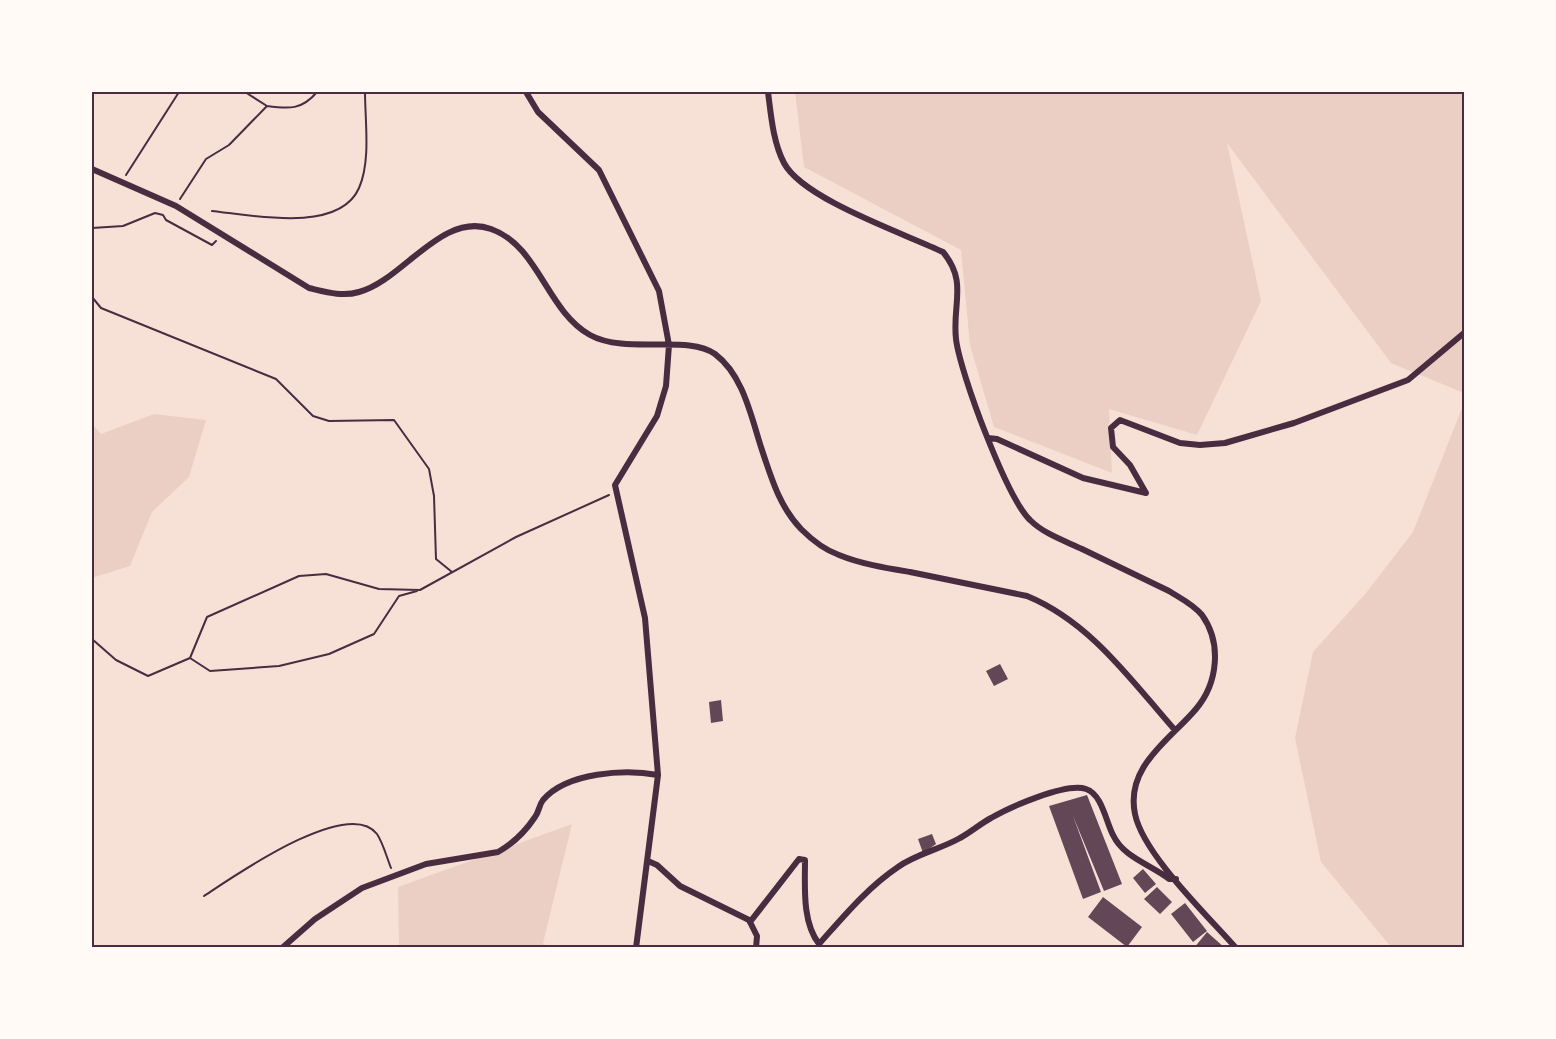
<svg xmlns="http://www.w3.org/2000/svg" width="1556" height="1039" font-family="Lato,sans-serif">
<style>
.green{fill:#ebcfc5}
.building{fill:#644757}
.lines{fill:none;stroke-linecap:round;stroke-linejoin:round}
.path{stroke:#4a2c40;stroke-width:2}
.minor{stroke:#4a2c40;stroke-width:6}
.neatline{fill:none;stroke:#4a2c40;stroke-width:2}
</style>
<rect width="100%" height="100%" fill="#f7e1d7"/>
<path class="green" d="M795,92h669v301l-73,-30 -164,-220 34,158 -64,134 -88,-26 3,64 -118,-46 -24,-82 -9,-95 -157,-83z
M1464,403v544h-73l-70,-85 -26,-124 18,-86 53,-59 47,-61z
M154,414l52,6 -17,57 -37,35 -22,54 -38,12v-154l9,10z
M572,824l-29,119 5,4h-149l-1,-60z"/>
<path class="building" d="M1000,664l8,15 -14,7 -8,-15z
M721,700l2,21 -12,2 -2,-21z
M1087,795l35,89 -18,7 -31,-75 28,76 -18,7 -34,-93z
M932,834l4,10 -13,9 -5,-14z
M1143,869l13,15 -11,9 -12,-15z
M1157,887l15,15 -12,12 -16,-15z
M1103,897l39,30 -15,20 -39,-30z
M1185,903l22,28 -14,11 -22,-28z
M1207,932l18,16h-31z"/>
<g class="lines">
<path class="path" d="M245,92l22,14
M126,175l53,-83
M180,199l26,-40 23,-14 38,-39c22,3 35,4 50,-14
M212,211c38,4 127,23 147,-23 12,-27 6,-67 6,-96
M92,228l31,-2 32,-13 8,2 3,5 46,25 4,-4
M92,297l9,11 175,71 37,37 16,5 65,-1 35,49 5,27 2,63 16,13
M92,639l24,21 32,16 42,-18 17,-41 92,-41 27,-2 53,15 41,1 96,-53 93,-42
M190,658l20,13 69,-5 50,-12 45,-20 25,-38 18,-5
M204,896c29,-19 144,-100 173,-62 6,9 10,24 14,34
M164,948l5,-2"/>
<path class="minor" d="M526,92l12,20 61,58 60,121 10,54 -3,41 -9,30 -42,69 30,133 13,157 -22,173
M768,92c3,23 5,50 16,71 19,36 119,70 159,89 25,30 9,52 13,87 4,34 51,159 74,181 14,14 35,21 52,29 29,14 58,28 87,42 11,7 24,13 33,24 20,28 16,68 -6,94 -25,30 -71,57 -61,105 8,40 73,102 101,134
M92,169l84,37 133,82c17,4 33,9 50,4 43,-11 83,-81 132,-63 48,17 55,81 99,106 36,20 98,-1 125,19 28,21 36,62 46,93 10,30 18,59 40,82 11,11 24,21 38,26 22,9 47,13 71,17 39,8 78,16 117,24 63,26 103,83 147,133
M988,438l9,1 86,39 63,15 -16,-28 -17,-18 -2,-19 9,-8 60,23 20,2 25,-2 69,-20 114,-43 56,-47
M648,861l9,4 23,21 69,34 8,16 -1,12
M750,922l49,-63 6,1c0,27 -3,62 14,84 25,-28 48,-56 79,-77 18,-13 43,-18 62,-29 11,-6 20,-14 31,-20 17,-10 75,-36 95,-29 16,5 20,33 27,46 11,23 37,29 56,44h7
M282,948l33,-29 47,-31 64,-24 72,-12c16,-9 27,-20 37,-35 4,-5 4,-12 8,-17 24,-28 82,-31 115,-25"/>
</g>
<rect width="1556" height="1039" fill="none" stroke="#fffaf5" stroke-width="186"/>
<rect x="93" y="93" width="1370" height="853" class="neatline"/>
</svg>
